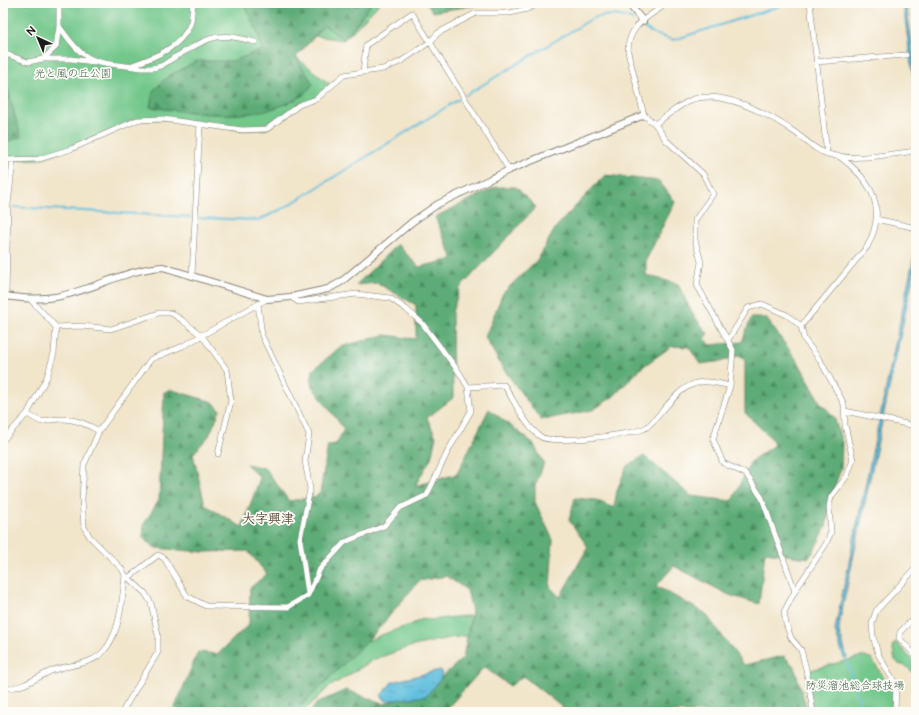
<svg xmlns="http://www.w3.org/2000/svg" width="919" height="715" font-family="'Balsamiq Sans','Klee One',sans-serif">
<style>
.green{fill:#72c78b;stroke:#477254}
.forest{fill:url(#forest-firs);stroke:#3c644a}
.water{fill:url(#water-ripples);stroke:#3e6e7d}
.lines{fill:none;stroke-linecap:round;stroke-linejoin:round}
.stream{stroke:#60bfde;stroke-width:2}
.minor-casing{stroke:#868073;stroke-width:6}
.tertiary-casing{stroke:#868073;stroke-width:8}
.minor{stroke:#fff;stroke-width:5}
.tertiary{stroke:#fff;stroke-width:6}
.labels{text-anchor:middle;stroke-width:3.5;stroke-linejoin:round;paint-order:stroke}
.park-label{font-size:11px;fill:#3e6048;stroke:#fdfcf7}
.quarter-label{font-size:13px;font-weight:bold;fill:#614e3d;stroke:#fdfcf7}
</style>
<defs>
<pattern id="forest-firs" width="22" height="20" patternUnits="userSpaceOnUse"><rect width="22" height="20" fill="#5dac77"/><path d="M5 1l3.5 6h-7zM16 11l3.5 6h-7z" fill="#4c8b61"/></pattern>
<pattern id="water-ripples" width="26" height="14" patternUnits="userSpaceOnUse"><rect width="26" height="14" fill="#60bfde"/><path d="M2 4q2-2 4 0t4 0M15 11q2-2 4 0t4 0" fill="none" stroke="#4e9ab3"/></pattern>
</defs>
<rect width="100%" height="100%" fill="#fdfcf7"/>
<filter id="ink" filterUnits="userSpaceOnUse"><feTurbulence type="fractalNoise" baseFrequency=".025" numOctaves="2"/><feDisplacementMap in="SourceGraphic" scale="8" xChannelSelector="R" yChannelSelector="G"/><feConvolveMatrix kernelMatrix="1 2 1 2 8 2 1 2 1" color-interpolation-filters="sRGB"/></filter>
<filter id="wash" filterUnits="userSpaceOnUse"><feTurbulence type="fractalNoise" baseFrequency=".012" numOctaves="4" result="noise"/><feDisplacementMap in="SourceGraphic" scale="16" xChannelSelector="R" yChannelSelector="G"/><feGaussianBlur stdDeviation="0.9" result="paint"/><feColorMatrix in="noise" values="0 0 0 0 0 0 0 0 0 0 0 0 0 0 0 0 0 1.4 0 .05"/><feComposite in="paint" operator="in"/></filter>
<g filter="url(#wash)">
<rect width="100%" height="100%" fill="#f1e5ca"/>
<path class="green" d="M3,3h377l-36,37 -29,-4 -19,21 36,29 -16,13 -17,6 -32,24 -25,1 -79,-11 -26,1 -66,29 -32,10 -36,1z
M464,616h53l-34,18 -34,4 -40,9 -34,12 -46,28 -26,25h-26c19,-17 39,-37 60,-53 22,-16 47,-26 73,-34 7,-2 10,-8 19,-5z
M896,642l20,22v12l-10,-10 -7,-2 -4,-4 -3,-14z
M863,656l8,2 24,36 -4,18h-79l-4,-38 3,-4z"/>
<path class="forest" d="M243,3h129l-28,37 -20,-15 -28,32 17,27c-4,4 -8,11 -13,13 -45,27 -101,16 -150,10l3,-16 15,-15 29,-15h36l29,-11 -5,-19z
M426,3h64l-57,9z
M3,73l18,64 -18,6z
M605,175l54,6 16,21 -29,58v15l32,9 14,29 16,21 -3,5 5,6 32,-3 9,-24h15l33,45 21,39 14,15 8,25 -1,26 -10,29 -5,30 -14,27 -4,4 -43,-6 -6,52 -30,-9 -55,-29 -18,20 49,27 39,52 40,-9 10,10 14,46h-240l-45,-36 -13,10 -26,-19 -40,45h-134l7,-9 29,-13 39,14 56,-26 22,-20 9,-47 -5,-21 -21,-14 -27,5 -46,54 -78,77h-122l25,-60 20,2 31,-30 1,-36 17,-14 -19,-23 -45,1 -48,-4 -12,-11 1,-13 15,-24 5,-108 8,-2 41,12 7,8 -11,26 -16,18 12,51 37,22 18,-49 -14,-14 19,4 24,33 26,-4 5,-4 8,-48 8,-1 8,-15 -33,-44 2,-15 27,-23 45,-12 31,4v-34l-39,-22 -21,2 41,-41 22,23 34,-8 -18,-42 61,-30h20l20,20 -76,81 -8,24 1,86 -26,20 9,19 -5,21 -16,28 42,-12 32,-65 44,34 11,20 -9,23v16l18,38 -3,47 10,10 28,-50 -19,-27 6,-22 21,2 18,8 3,-18 10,-24 17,-10 47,40 41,5 19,-40 23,-16 -2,-6 -27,-26v-52l-5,-6 -17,6 -23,3 -11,-17 -17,-1 -31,22 -27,28 -21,14 -52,10 -39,-53 -17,-30 18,-44 34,-33 19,-33z"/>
<path class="water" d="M903,3h3c5,33 10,66 10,99z
M916,246v16l-76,358 -1,11 8,26 -3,1 -9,-27 2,-12z
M440,670l2,4 -2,6 -14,16 -40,5 -5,-5 11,-14z"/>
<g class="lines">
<path class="stream" d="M642,27l13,7 18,6 117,-37
M466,95l127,-77c15,-4 26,-4 40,2
M3,206h1
M13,207l177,10
M199,218l60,2 27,-13 173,-108
M845,656l18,56"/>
</g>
</g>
<g filter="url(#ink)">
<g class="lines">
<defs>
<path id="minor" d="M668,3c-19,13 -41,23 -40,49l16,63 11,9 11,16 37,34 10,20 -18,26v20l6,22 -4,23 36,65 -3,36 -17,53 10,24 23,11 16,24 33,93
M810,3l17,151
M59,26c23,32 28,36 67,40 10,1 21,4 31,1 6,-1 13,-7 18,-10 35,-19 40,-27 80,-15
M3,53l25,9 15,-3 13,-12 3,-21v-23
M43,59h28l23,3
M816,62l90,-7
M130,66c23,-8 52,-18 61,-44 1,-6 1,-13 2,-19
M363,72l3,-27 46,-32 97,157
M655,124c12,-8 24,-19 36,-24 30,-12 77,14 102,31 11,7 22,20 35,23 27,8 60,0 88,-3
M3,160l36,-1 32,-10 66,-29 26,-1 79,11 25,-1 32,-24 17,-6 28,-24 39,-6 17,-7 30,-20 8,-9 38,-20h34l17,-4 14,-6
M876,219l40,9
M192,276l8,-152
M6,296l2,-91 5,-45
M258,304l4,32 47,98 -4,27 5,28 -10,50 8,55
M801,326l66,-79c21,-39 5,-66 -27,-90
M56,327l26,-1 29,3 48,-16h12l11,7 20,16 25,34 4,31 -13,53
M728,340l20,-32 14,-4 25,11 14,11 3,13 16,21 24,44 1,21 8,35 -6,16 -16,21 -2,10 2,25 -5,12 -31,47 -11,21 2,12 5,14 10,12 5,19 7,43
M468,387l36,-2c11,17 21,41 37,52 10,7 96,-2 106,-10 17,-14 31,-43 55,-45 9,-1 19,2 28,4
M845,411l71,15
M27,414l14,8c23,-6 37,-3 58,9
M3,440l24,-26 20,-37 7,-24 2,-26 -26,-28
M128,578l30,-23 6,3 23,38 19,10 82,1 20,-12 12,-26 25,-27 39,-16 16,-18 27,-13 21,-44 23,-40 -3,-24 -9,-15 -37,-49 -16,-14 -16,-11 -34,-4 -58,8 -7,-5
M916,616l-16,16 -1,6 17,18
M3,688c17,2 33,-10 48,-17 12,-5 26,-5 38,-10 31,-11 33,-59 36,-86l-3,-6 -32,-32 -6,-10 -2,-27 2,-35 15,-34 52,-72 32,-13 84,-47
M122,712l36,-60v-17l-7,-32 -6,-10 -19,-17
M895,712l1,-27 -18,-31 -5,-18 -1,-12 4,-13 40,-43"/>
<path id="tertiary" d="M628,3l15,18
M3,296c18,2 34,4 52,1 37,-6 70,-28 108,-30l104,32 24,-2 37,-8 13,-7 71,-60 26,-18 71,-34 135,-55"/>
</defs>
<use href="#minor" class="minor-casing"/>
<use href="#tertiary" class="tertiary-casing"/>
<use href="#minor" class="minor"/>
<use href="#tertiary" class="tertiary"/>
</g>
</g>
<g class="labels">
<g class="park-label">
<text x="73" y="77">光と風の丘公園</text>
<text x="855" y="689">防災溜池総合球技場</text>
</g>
<g class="quarter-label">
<text x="268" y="523">大字興津</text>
</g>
</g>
<rect width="919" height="715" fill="none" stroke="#fdfcf7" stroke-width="16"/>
<g transform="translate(38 38) rotate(316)" stroke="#fdfcf7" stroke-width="3" paint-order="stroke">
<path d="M0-3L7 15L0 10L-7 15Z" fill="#1c1c1c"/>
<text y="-6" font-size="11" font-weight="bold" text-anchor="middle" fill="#1c1c1c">N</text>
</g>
</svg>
